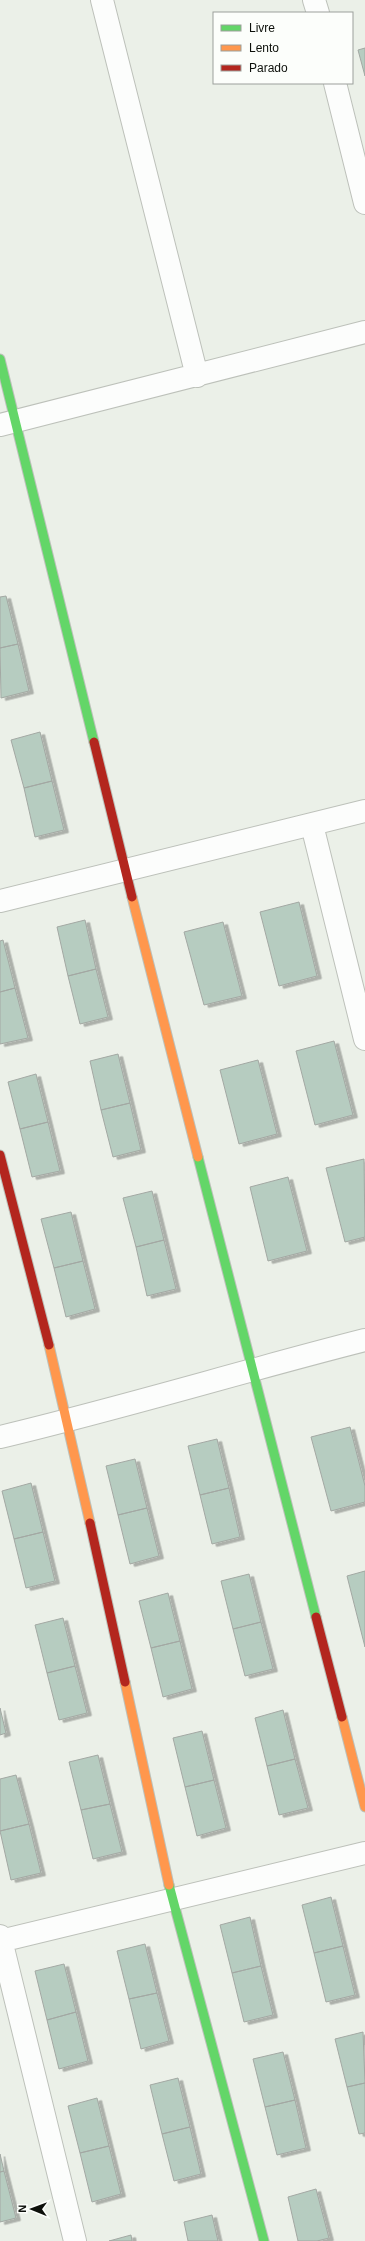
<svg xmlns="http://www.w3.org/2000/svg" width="365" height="2241" font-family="Arial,sans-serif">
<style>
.building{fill:#b6ccc0;stroke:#a3a8a3;filter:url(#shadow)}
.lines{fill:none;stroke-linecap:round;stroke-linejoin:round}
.street-casing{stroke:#bdc1ba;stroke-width:24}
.fast-casing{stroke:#bdc1ba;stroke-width:11}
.slow-casing{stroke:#bdc1ba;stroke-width:11}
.jam-casing{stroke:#bdc1ba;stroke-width:11}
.street{stroke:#fcfdfc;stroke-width:22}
.fast{stroke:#63d668;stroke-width:9}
.slow{stroke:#ff974d;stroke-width:9}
.jam{stroke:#b3261e;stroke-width:9}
</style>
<defs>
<filter id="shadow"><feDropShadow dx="4.5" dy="2.5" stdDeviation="0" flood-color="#0004"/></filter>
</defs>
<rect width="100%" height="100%" fill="#ebf0e8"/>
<path class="building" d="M365,48v28l-7,-26z
M6,596l12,48 -18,4v-51z
M18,644l11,47 -28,7 -1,-50z
M40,732l12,49 -28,7 -13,-48z
M52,781l12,49 -29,7 -11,-49z
M299,902l18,74 -38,10 -19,-74z
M85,920l11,49 -28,7 -11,-49z
M223,922l19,74 -38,9 -20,-73z
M3,940l12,48 -15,4v-51z
M96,969l12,48 -28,7 -12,-48z
M15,988l13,50 -28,6v-52z
M334,1041l19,74 -38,10 -19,-74z
M118,1054l12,49 -29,7 -11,-49z
M258,1060l19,74 -38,10 -19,-74z
M36,1074l12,48 -28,7 -12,-47z
M130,1103l11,47 -28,7 -12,-47z
M48,1122l12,49 -28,6 -12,-48z
M364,1159l1,78 -20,5 -19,-74z
M288,1177l19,74 -39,10 -18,-74z
M152,1191l12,49 -28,7 -13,-49z
M71,1212l12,49 -29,7 -13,-49z
M164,1240l12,49 -29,7 -11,-49z
M83,1261l12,48 -29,8 -12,-49z
M350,1427l15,59v16l-34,9 -20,-74z
M217,1439l12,49 -29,7 -12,-49z
M135,1459l12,49 -29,7 -12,-49z
M31,1483l12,49 -29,7 -12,-48z
M229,1488l11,49 -28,7 -12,-49z
M147,1508l12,48 -29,8 -12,-49z
M43,1532l12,49 -29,7 -12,-49z
M365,1571v76l-18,-71z
M249,1574l12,48 -28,7 -12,-48z
M168,1593l12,48 -29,7 -12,-47z
M63,1618l12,48 -28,7 -12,-48z
M261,1622l12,47 -28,7 -12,-47z
M180,1641l12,48 -29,8 -12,-49z
M75,1666l12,47 -28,7 -12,-47z
M0,1708l6,25 -6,2z
M283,1710l12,49 -28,7 -12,-48z
M202,1731l12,49 -29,7 -12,-49z
M98,1755l12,49 -29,6 -12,-48z
M295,1759l13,49 -29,7 -12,-49z
M16,1775l13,49 -29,7v-52z
M214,1780l12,48 -29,8 -12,-49z
M110,1804l12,48 -29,7 -12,-49z
M29,1824l12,49 -30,7 -11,-49z
M331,1897l12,49 -29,7 -12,-48z
M250,1917l11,49 -29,7 -12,-48z
M145,1944l12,49 -28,6 -12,-48z
M343,1946l12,49 -29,7 -12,-49z
M64,1964l12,48 -29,8 -12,-49z
M261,1966l12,49 -29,7 -12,-49z
M157,1993l12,48 -28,8 -12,-50z
M76,2012l12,49 -29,8 -12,-49z
M363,2032l2,51 -18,4 -12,-48z
M283,2052l12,48 -30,7 -12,-48z
M178,2078l12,49 -28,7 -12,-49z
M365,2083v50l-6,1 -12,-47z
M97,2098l12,48 -29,7 -12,-47z
M295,2100l11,48 -29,7 -12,-48z
M190,2127l11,47 -27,7 -12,-47z
M109,2146l12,48 -29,8 -12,-49z
M0,2154l4,17 -4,1z
M4,2171l12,47 -16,4v-50z
M316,2189l13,49 -12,3h-19l-10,-44z
M212,2215l6,26h-30l-4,-19z
M131,2235l1,6h-23z"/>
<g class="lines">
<defs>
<path id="street" d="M102,0l95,376
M314,0l4,13
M335,83l30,120
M0,425l365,-93
M312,825l53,214
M0,901l365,-90
M0,1437c122,-29 243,-66 365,-97
M0,1936l75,305
M0,1941l365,-88"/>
<path id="fast" d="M0,359l94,383
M198,1157l118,460
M169,1885l95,356"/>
<path id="slow" d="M132,897l66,260
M49,1345l41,178
M125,1682l44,203
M342,1717l23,90"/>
<path id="jam" d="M94,742l38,155
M0,1155l49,190
M90,1523l35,159
M316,1617l26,100"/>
</defs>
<use href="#street" class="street-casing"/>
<use href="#fast" class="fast-casing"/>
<use href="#slow" class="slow-casing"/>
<use href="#jam" class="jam-casing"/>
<use href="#street" class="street"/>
<use href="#fast" class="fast"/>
<use href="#slow" class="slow"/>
<use href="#jam" class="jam"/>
</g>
<rect x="213" y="12" width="140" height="72" fill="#fcfefb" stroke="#9c9f9b"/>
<rect x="221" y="25" width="20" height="6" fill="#63d668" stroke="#9c9f9b"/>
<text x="249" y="32" font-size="12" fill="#0d100b">Livre</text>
<rect x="221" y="45" width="20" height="6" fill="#ff974d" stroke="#9c9f9b"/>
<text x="249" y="52" font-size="12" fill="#0d100b">Lento</text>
<rect x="221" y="65" width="20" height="6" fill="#b3261e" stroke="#9c9f9b"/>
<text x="249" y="72" font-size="12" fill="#0d100b">Parado</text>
<g transform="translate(32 2209) rotate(271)" stroke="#fcfefb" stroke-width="3" paint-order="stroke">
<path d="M0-3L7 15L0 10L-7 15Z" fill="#0d100b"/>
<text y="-6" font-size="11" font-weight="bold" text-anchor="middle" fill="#0d100b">N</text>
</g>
</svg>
